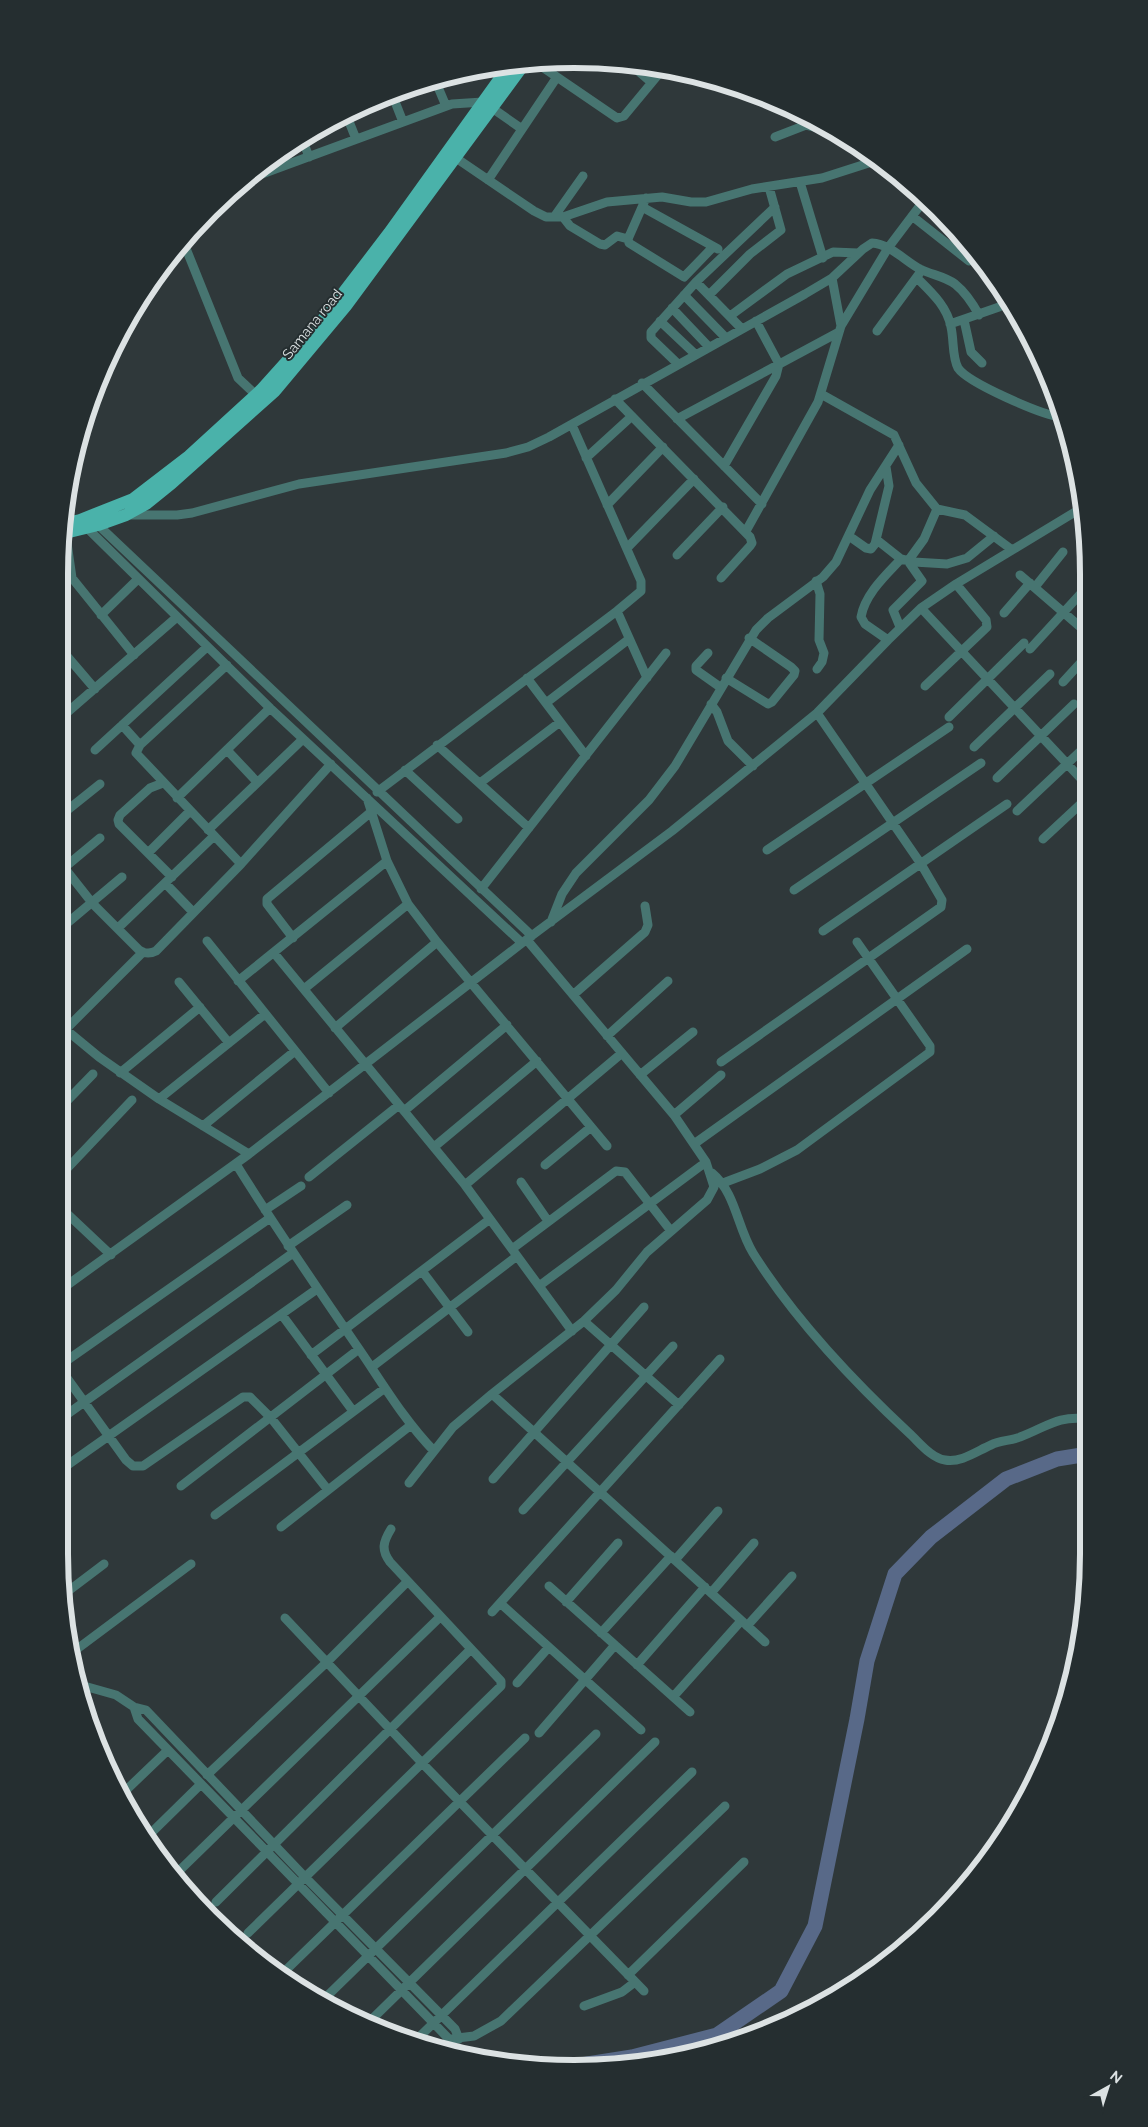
<svg xmlns="http://www.w3.org/2000/svg" width="1148" height="2127" font-family="Raleway,sans-serif">
<style>
.lines{fill:none;stroke-linecap:round;stroke-linejoin:round}
.river{stroke:#586988;stroke-width:15}
.street{stroke:#477571;stroke-width:9}
.primary{stroke:#4ab2aa;stroke-width:12}
.labels{text-anchor:middle;stroke-width:4;stroke-linejoin:round;paint-order:stroke}
.street-label{font-size:14px;fill:#dce2e3;stroke:#252e30}
.rim{fill:none;stroke:#dce2e3;stroke-width:6}
</style>
<rect width="100%" height="100%" fill="#2f383a"/>
<g class="lines">
<path class="river" d="M568,2067l64,-10 85,-22 64,-44 34,-65 42,-207 10,-58 28,-87 36,-37 75,-58 51,-20 31,-5"/>
<path class="street" d="M535,62l82,56 7,-2 39,-47
M629,63l22,19
M435,80l11,26
M392,94l11,28
M492,108l30,21
M346,114l10,25
M775,137l31,-12 25,6
M302,138l7,19
M456,158l78,53 12,6h17l44,-15 55,-5 29,5h15l46,-13 70,-11 53,-17
M488,180l69,-103
M240,182l212,-78 31,-2
M800,182l23,76
M646,198l-18,41 1,4 55,34 29,-30
M644,208l74,41
M912,216l57,45
M554,217l29,-41
M563,217l7,9 30,18 5,1 12,-9 11,3
M183,241l55,137 18,17
M832,278l9,48
M917,278c14,14 30,28 34,49 3,13 1,30 7,41 10,15 84,47 103,49
M696,282l46,47
M684,295l42,43
M709,295l41,-41 31,-24 -12,-43
M672,308l37,39
M730,316l57,-42 46,-22 25,1
M964,320l7,32 11,11
M660,321l35,33
M950,324l49,-17
M877,331l42,-57
M678,364l-27,-26v-6l45,-50 79,-75
M642,383l120,121
M821,394l73,41 22,48 21,26 28,6 46,34
M615,399l135,138 2,6 -2,3 -29,32
M677,419l162,-87
M586,458l46,-42
M724,466l52,-90 3,-12 -23,-43
M607,505l56,-58
M1082,507l3,11
M127,515h50l15,-2 107,-29 207,-31 22,-6 21,-10 256,-143 27,-16 31,-29 9,-6c18,1 33,18 48,26 12,6 24,7 35,15 10,8 18,20 24,31
M96,523l436,413
M83,524l187,184 252,235
M65,529l7,49 62,77
M746,531l72,-129 23,-76 47,-78 37,-49
M849,536l17,12 5,1 4,-5 14,-58 -3,-19
M877,540l24,19 13,3 33,2 20,-6 27,-22
M627,548l67,-69
M677,555l46,-48
M1020,575l65,56
M816,581l4,13 -1,46 5,13 -2,9 -5,7
M1035,587l28,-35
M921,608l165,176
M617,611l30,67
M1004,613l26,-30
M101,615l37,-36
M900,627l-7,-17 29,-29 -14,-20 16,-22 13,-30
M888,640l-23,-16 -4,-7c4,-23 25,-42 40,-58
M60,648l35,41
M1030,649l55,-60
M708,653l-12,13v4l24,17
M227,665l-87,80 -4,8 105,111
M527,678l59,78
M726,678l42,26 4,-2 22,-27 1,-4 -4,-4 -42,-29
M1063,682l22,-24
M925,686l62,-59 -1,-7 -30,-36
M546,703l83,-64
M711,704l6,8 11,29 25,25
M63,716l114,-99
M949,717l75,-74
M122,725l18,20
M437,745l92,83
M974,747l76,-73
M95,750l112,-103
M227,750l30,32
M60,756l5,-4
M405,770l53,49
M997,778l77,-74
M163,783l-13,5 -30,27 -2,5 1,4 53,53
M480,783l80,-61
M377,792l240,-181 24,-20v-10l-69,-156
M177,798l93,-90
M367,798l20,63 21,43 29,38 170,204
M1017,811l69,-65
M60,816l40,-32
M208,830l95,-91
M1043,839l43,-40
M767,850l182,-123
M148,853l42,-42
M59,861l34,43 46,46c6,4 11,4 17,1l85,-87 90,-100
M59,872l41,-34
M165,883l28,29
M481,889l185,-236
M794,890l187,-127
M551,922l11,-28 14,-21 73,-73 26,-34 81,-136 12,-12 55,-41 13,-15 34,-72 29,-45
M118,928l96,-92
M59,930l63,-53
M823,931l184,-127
M293,938l-26,-34v-5l104,-87
M207,941l122,152
M274,953l191,232 107,146
M238,981l149,-120
M179,982l50,61
M304,989l104,-85
M573,995l72,-63 3,-7 -3,-19
M59,1024l40,33 60,42 90,55
M335,1028l102,-86
M66,1029l77,-77
M607,1036l61,-55
M721,1062l220,-155 1,-7 -21,-36 -104,-151
M120,1073l80,-66
M640,1075l53,-43
M159,1099l106,-85
M59,1109l34,-35
M404,1111l103,-86
M674,1115l47,-40
M203,1126l92,-75
M694,1144l273,-195
M434,1147l103,-86
M236,1164c39,63 81,124 123,185 24,35 45,71 75,102
M545,1165l46,-38
M712,1173c24,20 25,54 41,80 42,67 98,126 156,180 10,9 22,25 36,27 16,3 32,-9 46,-15 9,-5 20,-4 29,-8 27,-10 37,-22 68,-18
M59,1177l73,-77
M309,1177l90,-72
M521,1182l27,39
M723,1183l37,-14 37,-19 133,-98v-6l-73,-104
M465,1185l157,-132
M59,1206l52,49
M265,1210l36,-24
M288,1246l59,-41
M512,1249l104,-78 9,1 46,59
M422,1271l46,61
M539,1286l167,-124
M59,1291l190,-137 273,-211 150,-112 145,-118 71,-73 33,-32 35,-24 129,-78
M282,1315l71,96
M584,1321l95,84
M311,1355l179,-136
M59,1366l211,-148
M59,1367l67,93 7,6h10l100,-69h7l21,21 57,72
M372,1367l145,-111
M492,1394l273,248
M59,1420l234,-167
M59,1471l258,-182
M493,1479l151,-172
M409,1483l44,-56 39,-33 92,-73 32,-31 31,-38 60,-52 7,-13 -8,-25 -32,-47 -147,-175
M181,1486l178,-137
M523,1510l150,-164
M215,1515l170,-127
M281,1527l130,-102
M675,1560l43,-49
M549,1586l141,126
M711,1593l43,-50
M63,1595l41,-31
M566,1602l52,-59
M500,1603l141,127
M492,1612l228,-253
M285,1618l138,146 221,227
M747,1626l45,-50
M601,1633l70,-77
M69,1655l122,-91
M637,1665l68,-78
M517,1683l32,-36
M77,1684l39,11 18,12 12,3 159,167 150,152 4,10
M673,1697l68,-76
M134,1707l4,12 311,320 25,-3 27,-15 224,-215
M539,1733l76,-88
M207,1775l120,-113 80,-80
M121,1795l47,-45
M146,1838l55,-54
M180,1870l260,-253
M216,1902l255,-253
M248,1933l253,-247v-5l-111,-119c-9,-12 -7,-20 1,-33
M287,1969l238,-231
M628,1975l116,-113
M323,2000l273,-266
M584,2006l38,-14 13,-10
M367,2024l288,-282
M414,2042l278,-270"/>
<path class="primary" d="M63,524l17,-4 53,-21 56,-43 72,-66 53,-59 75,-98 122,-170
M61,534l37,-9 28,-10 20,-11 26,-21 103,-92 71,-85 179,-243"/>
</g>
<g class="labels">
<g class="street-label">
<text transform="translate(312 324) rotate(-51)" y="5">Samana road</text>
</g>
</g>
<path d="M0 0H1148V2127H0ZM574 68H574A506 506 0 0 1 1080 574V1554A506 506 0 0 1 574 2060H574A506 506 0 0 1 68 1554V574A506 506 0 0 1 574 68Z" fill="#252e30" fill-rule="evenodd"/>
<path class="rim" d="M574 68H574A506 506 0 0 1 1080 574V1554A506 506 0 0 1 574 2060H574A506 506 0 0 1 68 1554V574A506 506 0 0 1 574 68Z"/>
<g transform="translate(1108 2087) rotate(39)" stroke="#252e30" stroke-width="4" paint-order="stroke">
<path d="M0-4L9 19L0 12L-9 19Z" fill="#dce2e3"/>
<text y="-8" font-size="14" font-weight="bold" text-anchor="middle" fill="#dce2e3">N</text>
</g>
</svg>
